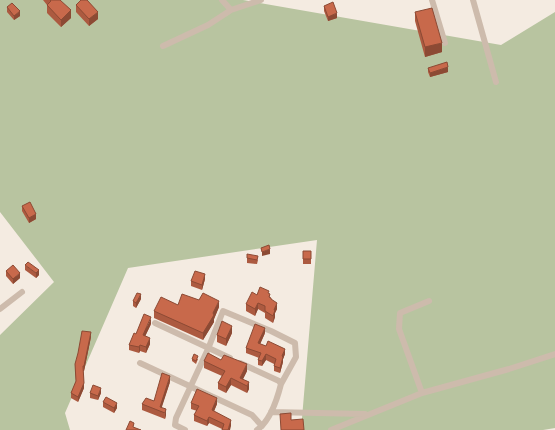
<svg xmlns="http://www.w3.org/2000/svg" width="555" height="430" font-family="'Exo 2',sans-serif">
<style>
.green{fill:#b8c4a0}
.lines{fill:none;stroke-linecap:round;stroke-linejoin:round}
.street{stroke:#cdbbac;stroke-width:6}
.wall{fill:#ac5a40}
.shaded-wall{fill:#8c4a34}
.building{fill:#c8694b;stroke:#8c4a34}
</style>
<rect width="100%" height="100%" fill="#f4ebe1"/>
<path class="green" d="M0,0h243l258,45 54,-33v416l-12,2h-242l16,-190 -189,28 -63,145 5,17h-70v-95l54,-53 -54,-70z"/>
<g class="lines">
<path class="street" d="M222,0l9,10
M432,0l13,43
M473,0l23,82
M163,46l45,-21 23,-15 30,-10
M0,309l22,-17
M155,323l75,35
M140,363l112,52 10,11
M240,363l39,18 2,3c-4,16 -11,37 -24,46
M422,393l-23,-64 1,-16 29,-12
M271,412l94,2
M185,430l-10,-5 1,-7 32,-69 15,-38 48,20 24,12 1,14 -15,27
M331,430l91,-37 87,-24 46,-15"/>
</g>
<path class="wall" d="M43,0h17l11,18 -10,9 -14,-14v-8z
M76,5l22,14 -9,7 -13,-14z
M324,6l13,12 -9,3 -4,-10z
M7,7l13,9 -6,4 -7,-8z
M415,12l27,40 -17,5 -10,-36z
M428,68l20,4 -18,5 -2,-5z
M22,206l14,13 -7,4 -7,-12z
M303,251h8v13h-8z
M247,254l11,6 -1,4 -10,-1z
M25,265l14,10 -3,3 -11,-8z
M6,271l14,7 -7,6 -7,-8z
M205,279l-3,11 -11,-4v-5z
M269,294l1,4 7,11 -2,4v4l-2,6 -8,-5v-5l-7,-4 -3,7 -9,-5v-7l11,-9z
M141,299l-5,9 -3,-2v-5z
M199,300l20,7 -5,12v3l-11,18 -49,-22v-7l24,-6z
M151,324l-6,12 5,8 -4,9 -6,-2 -1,2 -10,-3v-5l7,-11z
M232,333l-6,13 -9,-4v-7z
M265,333l-5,11 25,10 -2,5v3l-3,11 -6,-2v-7l-8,-4 -4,6 -4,-1v-5l1,-2 -13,-5v-5z
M91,337l-7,34h-1l1,17 -6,14 -7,-4v-5l5,-11 -1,-18z
M192,359h6l-2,5 -4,-3z
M221,360l26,11 -4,8 6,10 -2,4 -16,-8 -5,8 -8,-4v-6l4,-7 -18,-8v-7z
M170,382l-9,26 5,7 -1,4 -23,-9v-6l12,-3z
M90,393h11l-3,7 -8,-2z
M103,402l14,6 -3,5 -11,-6z
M191,403l26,1 -3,7 17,15 -9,3 -13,-6 -2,3 -13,-5v-6l3,-4 -6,-2z"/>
<path class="shaded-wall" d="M71,10v8l-10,9v-7z
M20,11v5l-6,4v-4z
M98,12v7l-9,7v-7z
M337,13v5l-9,3v-4z
M442,43v9l-17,5v-10z
M448,67v5l-18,5v-4z
M36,214v5l-7,4v-5z
M270,249v5l-8,2v-4z
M39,270v5l-3,3v-5z
M20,273v5l-7,6v-5z
M205,274v5l-3,11v-5z
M141,294v5l-5,9v-5z
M219,301v6l-5,12v3l-11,18v-7z
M258,303v6l-3,7v-7z
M277,303v6l-2,4v4l-2,6 1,-13z
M151,318v6l-8,17v-6z
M232,326v7l-6,13v-7z
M265,328v5l-7,16v-6z
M91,332v5l-7,34v-5z
M150,338v6l-4,9v-6z
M140,345v6l-1,2v-6z
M285,349v5l-2,5v3l-3,11v-5l2,-12z
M266,354v6l-4,6v-5z
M247,364v7l-6,12 -1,-5z
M170,376v6l-10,31v-6z
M231,378v7l-5,8v-6z
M249,382v7l-2,4v-7z
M84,383v5l-6,14v-5z
M101,388v5l-3,7v-4z
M217,398v6l-5,12v-6z
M117,403v5l-3,5v-5z
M166,409v6l-1,4v-6z
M209,417v6l-2,3v-5z
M231,420v6l-1,4h-2z"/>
<path class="building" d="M50,0h10l11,10 -10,10 -14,-15 4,-4z
M81,0h6l11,12 -9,7 -13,-14z
M333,2l4,11 -9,4 -4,-11z
M12,3l8,8 -6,5 -7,-9z
M432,8l10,35 -17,4 -10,-35z
M447,62l1,5 -18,6 -2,-5z
M30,202l6,12 -7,4 -7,-12z
M269,245l1,4 -8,3 -1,-4z
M303,251h8v8h-8z
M247,254l11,2 -1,4 -10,-2z
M28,262l11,8 -3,3 -11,-8z
M13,265l7,8 -7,6 -7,-8z
M195,271l10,3 -3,11 -11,-4z
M260,287l9,4 -1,2 2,1 -1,3 2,1v1l6,4 -3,7h1l-2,6 -8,-5v-5l-7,-3 -3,6 -9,-5 6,-12 5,3z
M137,293l4,1 -5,9 -3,-2z
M203,293l16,8 -6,12 1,2 -11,18 -49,-22 7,-14 17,8 4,-11 17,6z
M144,314l7,3 -8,18 7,3 -4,9 -6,-2 -1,2 -10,-2 5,-12 2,1z
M222,321l10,5 -6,13 -9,-4z
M255,324l10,4 -7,15 8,3 2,-5 17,8 -3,7 1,1 -3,11 -6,-2 2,-7 -10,-5 -4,7 -4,-1 3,-7 -15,-5z
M82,331l9,1 -7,34h-1l1,17 -6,14 -7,-4 5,-12 -1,-17 3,-11z
M208,353l13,7 3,-5 23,9 -7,14 9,4 -2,4 -16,-8 -5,9 -8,-4 7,-12 -21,-10z
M194,354l4,2 -2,5 -4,-2z
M162,373l8,3 -10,31 6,2 -1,4 -23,-9 4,-6 8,3z
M93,385l8,3 -3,8 -8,-3z
M197,389l20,9 -5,12 19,10 -3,10h-6l2,-6 -15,-7 -2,4 -13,-6 5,-9 -8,-3z
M106,397l11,6 -3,5 -11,-6z
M291,413v7l12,-1 1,11h-23l-1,-16z
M130,421l4,2 -1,4 8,3h-15z"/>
</svg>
